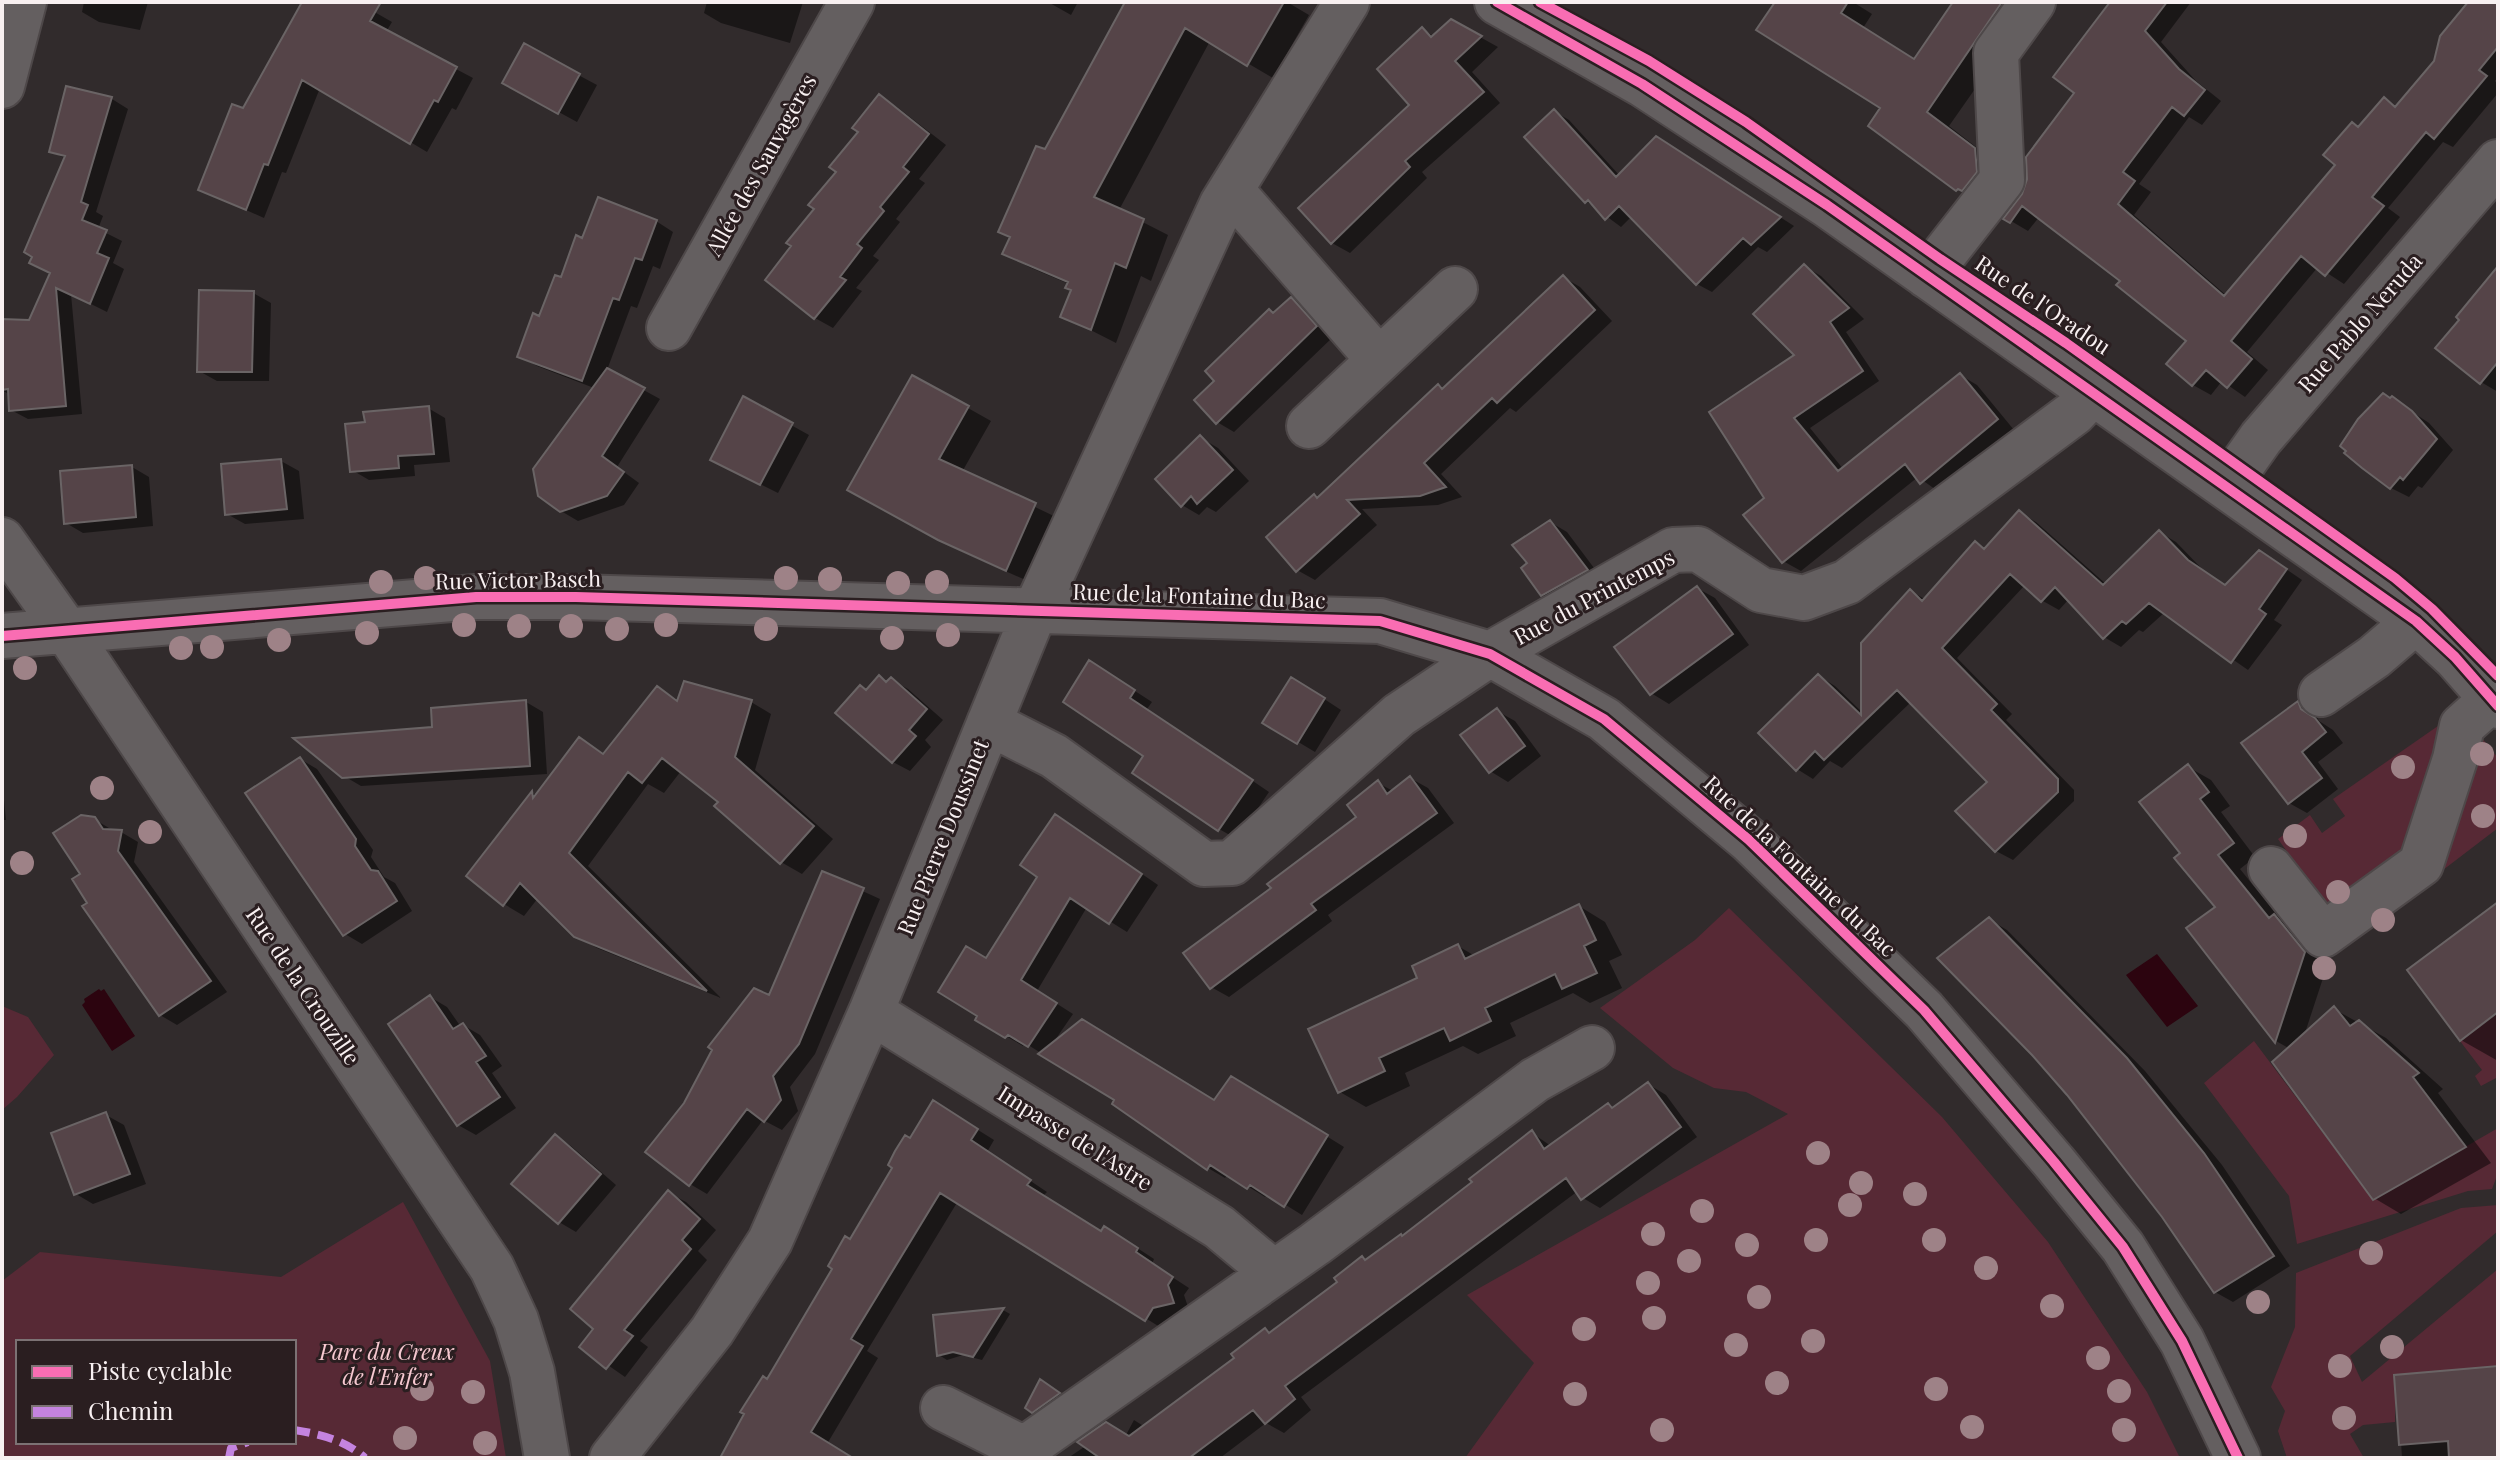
<svg xmlns="http://www.w3.org/2000/svg" width="2500" height="1460" font-family="'Playfair Display',serif">
<style>
.green{fill:#572935;fill-rule:evenodd}
.water{fill:#2c040f}
.shadow{fill:#0007}
.building{fill:#554448;stroke:#6a6465;stroke-width:2}
.lines{fill:none;stroke-linecap:round;stroke-linejoin:round}
.minor-casing{stroke:#4e4849;stroke-width:48}
.minor{stroke:#645f60;stroke-width:44}
.quiet{stroke:#c483df;stroke-width:8;stroke-dasharray:16 8;stroke-linecap:butt}
.cycleway-casing{stroke:#2a1e20;stroke-width:15}
.cycleway{stroke:#f96db3;stroke-width:10}
.tree{fill:#9e8287}
.labels{text-anchor:middle;stroke-width:6;stroke-linejoin:round;paint-order:stroke}
.street-label{font-size:22px;fill:#f8f0f1;stroke:#2a1e20}
.park-label{font-size:22px;font-style:italic;fill:#f7c9d1;stroke:#2a1e20}
</style>
<rect width="100%" height="100%" fill="#312b2c"/>
<path class="green" d="M2448,719l-39,136 -80,56 -51,-72 32,-24 12,18 23,-17 -12,-17z
M2481,737l17,21v70l-72,55z
M1729,908l213,209 106,125 99,150 33,66h-715l69,-95 -67,-68 321,-181 -42,-22 -32,-4 -41,-20 -73,-60 95,-68z
M2,1006l26,11 26,38 -37,42 -15,13z
M2498,1013v64l-17,9 -6,-10 7,-6 -22,-29z
M2254,1041l119,159 125,-72v45l-6,16 -24,2 -171,53 -8,-48 -85,-113z
M403,1202l87,159 16,97h-504v-177l38,-29 241,25zM18,1342h276v100h-276z
M2498,1205v26l-148,125 12,26 136,-113v99l-103,11v43l-32,3 -13,9 14,24h-77l-9,-27 7,-20 -14,-24 24,-60 1,-54 165,-65z"/>
<path class="water" d="M2157,954l41,52 -31,21 -41,-52z
M99,989l2,2 3,-2 31,47 -23,15 -30,-46 3,-3 -1,-3z"/>
<path class="shadow" d="M84,2h64l-8,28 -41,-8 -17,-10z
M304,2h70l-3,8 21,12 -6,10 87,46 -17,32 -4,-2 -25,44 -107,-64 -34,85 -4,-1 -18,46 -64,-29z
M707,2h96l-13,41 -69,-20 -17,-10z
M1048,2h30l-7,13z
M1127,2h160l22,13 -36,63 -63,-37 -91,169 49,25 -17,46 -10,-5 -25,67 -53,-27 10,-26 -4,-6 -40,-17 -24,-14 41,-101z
M1777,2h76l19,12 -9,14 52,33 41,-59h80l-87,124 49,38 -17,39 -23,-14 -75,-81z
M2109,2h82l-30,40 35,39 25,20 -19,24 -13,-8 -50,67 12,8 -17,23 93,81 111,-131 22,-36 24,-29 14,8 38,-46 34,-60h28v75l-3,4 3,3v9l-45,54 -10,-5 -55,66 12,9 -56,67 -26,-17 -71,85 21,18 -23,27 -23,-16 -11,14 -18,-10 -25,-21 21,-23 -66,-61 -84,-63 -11,14 -22,-13 18,-23 53,-103 27,-79 -2,-1z
M1451,21l47,26 -26,25 28,31 -78,69 5,6 -77,75 -18,-10 -31,-35 111,-103 10,-76 13,8z
M524,46l73,39 -20,37 -73,-40z
M67,88l45,11 16,10 -32,103 7,4 -5,13 24,12 -9,22 11,6 -17,43 -36,-18 11,120 -54,5 -17,-9 -1,-15 -8,-5v-48l28,-20 22,-49 14,-114 -15,-8z
M880,97l17,10 49,38 -27,34 6,4 -29,36 4,3 -27,34 6,4 -23,28 6,3 -29,37 -18,-10 -47,-38 25,-34 23,-37z
M1554,111l15,9 51,56 51,-29 123,79 -27,26 -9,-5 -46,45 -15,-8 -65,-68 -11,11 -35,-26z
M656,221l17,11 -13,37 -7,-3 -16,42 -6,-2 -24,64 53,29 -43,68 22,16 -15,22 -46,16 -17,-10 33,-123 -57,-22 -17,-10 63,-116z
M1804,266l17,10 43,43 -18,13 33,49 -69,47 34,42 116,-95 17,10 37,45 -75,62 -21,-15 -117,94 -18,-10 -16,-63 30,-143z
M2498,270v122l-17,-10z
M1563,277l17,10 32,34 -96,91 -6,-4 -69,66 21,23 -24,8 -76,4 15,16 -62,55 -18,-10 17,-74 5,3 119,-113 6,4z
M253,293l18,10 -2,78h-52l-18,-10z
M1291,299l17,10 25,28 -99,95 -17,-10 -1,-41 58,-67z
M913,377l78,44 -29,51 96,46 -28,64 -67,-30 -90,-49z
M744,399l65,36 -31,58 -48,-24z
M2393,399l36,24 24,27 -31,38 -4,-2 -9,11 -24,-12z
M428,408l17,10 5,44 -36,3 1,11 -46,4 -17,-10 15,-46z
M1201,438l17,10 31,33 -33,31 -9,-5 -8,8 -17,-10z
M281,461l18,10 5,48 -59,5 -18,-10z
M132,467l17,10 4,49 -70,7 -17,-10z
M2019,512l17,10 70,62 53,-52 17,10 29,30 21,15 50,-25 26,18 -28,40 8,5 -34,45 -83,-58 -22,20 -4,-2 -18,17 -17,-10 -35,-38 -10,11 -16,-9 -18,-16 -68,73 55,56 -6,6 68,70v11l-61,59 -17,-9 -6,-69 -79,-80 -69,66 -12,-7 -17,18 -16,-10 22,-93 16,10 28,27 48,-122 15,9 49,-56 11,6z
M1550,522l17,10 36,48 -43,25 -18,-10z
M1697,588l18,10 34,47 -80,59 -18,-11z
M1107,673l45,29 -5,7 122,83 -32,47 -18,-10 -73,-74z
M879,678l10,5 3,-3 16,9 35,31 -18,20 6,7 -21,24 -17,-9 -55,-49 29,-21z
M658,688l20,12 73,2 20,12 -16,56 78,69 -31,35 -21,-12 -60,-61 -40,-30 -17,22 -16,-9 -60,82 133,132 -124,-50 -21,-12 -38,-38 -14,18 -20,-12 -35,-28 64,-83 4,3 43,-57 25,15z
M1309,689l32,21 -26,42 -50,-30z
M526,702l17,10 4,62 -186,12 -17,-10 90,-47z
M2298,703l17,10 4,8 14,9 10,13 -25,19 20,27 -31,24 -18,-10z
M1497,711l18,10 26,35 -33,26 -18,-11z
M300,759l17,10 56,81 -2,7 13,20 11,6 17,28 -50,33 -17,-10z
M2188,767l23,13 19,26 -9,6 34,45 -15,12 41,51 16,9 30,37 -23,70 30,-27 52,29 57,51 -5,4 53,70 -90,51 -27,-16 -84,-149 -14,-8 -87,-112 29,-22 -36,-54z
M1410,778l18,10 26,35 -126,92 4,6 -103,76 -18,-10 62,-98 86,-72 19,-34 15,8z
M2,781l4,39h-4z
M94,819l20,12 7,1 17,10 -4,20 93,130 -50,33 -17,-10 -71,-112 -6,-28z
M1072,826l86,59 -31,47 -40,-25 -50,84 36,23 -20,29 162,60 34,-15 95,59 -42,68 -34,-21 -3,3 -37,-23 -3,4 -17,-10 -93,-65 1,-3 -91,-57 -2,3 -45,-26 9,-59z
M823,873l57,26 -65,155 -25,33 8,24 -16,19 -19,-10 -56,74 -17,-10z
M2498,905v156l-37,-21z
M1579,906l26,16 17,33 -13,6 13,27 -32,15 -17,-10 -63,30 6,13 -38,18 -15,-8 -58,27 5,13 -44,21 -26,-15 80,-114 38,-32 17,10z
M1990,920l17,10 138,141 77,94 68,101 -57,36 -18,-10 -51,-76 -48,-64z
M430,997l17,10 14,20 2,-2 17,10 22,31 -10,7 24,35 -40,27 -18,-10z
M1648,1084l18,11 31,42 -97,71 -17,-10 -5,-7 -277,206 10,13 -27,23 -18,-10 -46,35h-152l19,-13 39,-10 8,-15 11,7 330,-244 57,-50 19,13 57,-40 6,3z
M951,1113l43,27 -7,12 60,40 -4,4 59,37 20,5 32,21 -2,5 37,24 -5,7 6,18 -19,4 -8,12 -205,-128 -91,150 11,7 -51,86 4,14h-109l189,-318z
M106,1115l18,10 22,59 -53,20 -17,-10z
M555,1136l16,10 45,39 -40,47 -17,-10z
M669,1193l17,9 30,28 -18,21 9,9 -67,81 8,6 -23,30 -43,-30 14,-19z
M1003,1310l7,4 -28,46 -19,-5 -16,5 -8,-5 -4,-38z
M2498,1368v90h-96l-5,-82z
M1040,1382l27,16 -25,18 -15,-9z"/>
<path class="building" d="M302,2h79l-11,19 87,46 -19,35 -4,-2 -24,44 -108,-64 -34,85 -4,-1 -18,46 -48,-20 34,-86 11,4z
M1125,2h159l-37,64 -62,-38 -91,169 50,22 -18,49 -11,-5 -24,67 -31,-13 11,-27 -6,-2 3,-6 -66,-28 8,-17 -12,-5 38,-86 9,3z
M1775,2h73l-7,11 73,46 39,-57h49l-75,110 48,36 2,24 -15,19 -4,-2 -2,2 -88,-65 12,-18 -124,-78z
M2110,2h57l-22,29 34,38 26,21 -21,26 -12,-9 -49,65 12,9 -17,23 106,92 111,-131 -12,-10 29,-33 6,5 26,-30 11,10 39,-46 6,-25 28,-34h30v45l-19,23 8,6 -53,63 -8,-7 -54,65 12,9 -59,70 -24,-20 -70,85 21,18 -25,29 -21,-18 -14,16 -26,-22 20,-23 -70,-56 4,-4 -98,-75 -12,17 -7,-4 19,-25 5,-15 -1,-22 48,-64 -21,-16z
M1451,19l31,17 -27,25 29,31 -79,69 5,6 -79,77 -33,-36 111,-103 -32,-36 45,-42 9,10z
M524,43l56,31 -22,40 -56,-31z
M66,86l46,11 -31,105 7,3 -6,15 25,10 -10,23 12,5 -19,46 -34,-16 10,118 -57,5 -1,-22 -6,1v-71l27,1 21,-47 -21,-10 3,-6 -8,-5 41,-96 -16,-4z
M879,94l50,40 -26,33 6,5 -29,35 4,4 -27,33 5,4 -22,29 6,3 -32,39 -49,-39 26,-34 -5,-3 28,-34 -6,-4 28,-33 -7,-5 29,-35 -6,-4z
M1554,109l62,68 40,-41 125,81 -30,28 -8,-7 -47,47 -77,-79 -14,14 -17,-20 -3,3 -61,-66z
M598,197l59,23 -15,40 -7,-2 -16,42 -6,-2 -31,83 -65,-24 16,-44 6,3 16,-41 6,2 15,-42 6,3z
M1804,264l45,44 -19,14 33,49 -69,47 44,53 122,-98 38,46 -78,65 -15,-20 -123,99 -39,-48 21,-17 -55,-86 85,-57 -41,-41z
M2498,266v96l-18,22 -45,-36 24,-28 -3,-3z
M1563,275l32,35 -98,93 -5,-5 -68,65 22,24 -26,9 -73,4 13,14 -64,58 -30,-35 48,-43 3,4 121,-114 4,5z
M199,290l55,1 -2,81h-55z
M1291,297l26,29 -101,98 -22,-24 20,-19 -9,-10 64,-62 4,4z
M607,368l38,20 -43,68 22,16 -17,24 -47,16 -22,-16 -5,-27z
M912,375l57,31 -30,53 97,44 -30,68 -68,-31 -91,-50z
M2383,393l7,5 2,-2 20,15 25,28 -34,41 -3,-3 -10,12 -28,-21 -18,-15 2,-2 -6,-5 18,-27z
M743,396l50,27 -33,62 -50,-25z
M429,406l5,48 -36,2 1,12 -49,4 -5,-48 20,-2 -2,-10z
M1200,435l33,35 -36,34 -6,-8 -10,11 -26,-28z
M281,459l6,50 -62,6 -4,-51z
M132,465l4,52 -72,7 -4,-53z
M2019,510l84,75 56,-55 29,30 37,25 34,-35 28,19 -28,40 7,5 -35,49 -82,-60 -23,21 -4,-3 -19,18 -48,-52 -14,15 -31,-28 -68,74 55,56 -6,6 67,69v13l-63,60 -40,-41 32,-29 -90,-92 -73,70 -9,-9 -19,20 -38,-38 60,-59 43,41v-72l49,-54 12,12 53,-60 9,8z
M1550,520l38,50 -47,26 -20,-28 6,-5 -15,-18z
M1697,586l36,48 -83,61 -36,-48z
M1089,660l46,30 -5,8 123,82 -35,51 -86,-58 11,-17 -80,-54z
M879,675l7,7 5,-5 36,32 -18,21 7,6 -24,27 -57,-50 25,-28 6,5z
M1291,677l34,21 -28,46 -35,-21z
M684,681l68,19 -17,57 79,69 -34,38 -66,-58 4,-4 -56,-44 -20,25 -14,-11 -59,81 138,138 -133,-54 -54,-54 -17,23 -37,-30 66,-85 1,7 46,-61 24,17 54,-68 20,15z
M526,700l4,66 -188,12 -49,-40 139,-11 -1,-19z
M2298,701l3,8 14,9 11,14 -24,20 20,26 -34,26 -47,-61z
M1497,708l28,38 -36,27 -29,-38z
M300,757l56,82 -1,7 16,24 7,1 19,30 -54,35 -98,-143z
M2188,764l21,28 -9,7 34,44 -16,12 51,63 5,-4 31,38 -30,91 -89,-115 29,-21 -41,-49 6,-5 -41,-51z
M1410,776l27,37 -126,91 5,6 -106,79 -27,-36 88,-65 -4,-4 89,-67 -9,-12 31,-25 9,14z
M1055,814l87,60 -33,50 -39,-26 -49,82 36,23 -29,44 -20,-12 -3,3 -30,-18 2,-4 -39,-24 28,-46 20,12 51,-81 -17,-12z
M81,815l14,2 8,12 19,1 -4,21 93,130 -52,35 -77,-110 5,-3 -15,-24 8,-5 -27,-41z
M822,871l42,17 -65,156 -26,32 8,24 -17,22 -17,-13 -58,77 -44,-34 39,-49 28,-53 -4,-3 46,-59 15,7z
M2498,902v110l-38,29 -53,-71z
M1579,904l17,36 -12,6 13,27 -35,16 -7,-15 -70,34 6,13 -41,20 -6,-13 -65,30 6,13 -47,22 -30,-64 109,-51 -5,-12 46,-22 7,15z
M1989,917l138,141 77,95 70,103 -60,37 -52,-76 -95,-122 -35,-40 -95,-97z
M430,995l23,34 10,-6 23,33 -10,6 24,35 -43,29 -69,-102z
M2334,1006l16,20 9,-6 60,53 -6,4 53,70 -93,53 -101,-138z
M1082,1019l132,81 17,-24 97,59 -44,72 -34,-22 -3,4 -37,-24 -3,5 -95,-66 2,-4 -76,-46z
M1648,1082l33,45 -100,73 -15,-22 -281,208 10,13 -30,25 -12,-14 -64,48h-89l-23,-16 29,-20 23,14 105,-78 -3,-4 34,-26 4,5 68,-51 -3,-4 28,-22 3,4 36,-26 1,2 70,-54 -3,-3 63,-49 12,19 64,-46 4,5z
M933,1100l45,29 -7,11 60,40 -4,5 74,46 3,-5 34,22 -2,4 37,25 -5,8 6,18 -21,5 -8,13 -205,-128 -89,146 12,7 -52,86 42,26h-133l24,-44 -4,-2 23,-36 4,3 65,-110 -4,-3 17,-30 5,3 42,-71 -4,-3 7,-14 10,-16 5,3z
M106,1112l24,62 -56,21 -23,-62z
M555,1134l46,40 -43,50 -47,-40z
M668,1190l32,29 -18,21 9,9 -67,81 9,6 -27,33 -27,-22 14,-18 -23,-20z
M1004,1308l-31,49 -20,-5 -16,4 -4,-41z
M2498,1366v92h-49l-1,-17 -49,4 -5,-70z
M1040,1379l20,14 -28,20 -7,-5z"/>
<g class="lines">
<defs>
<path id="minor" d="M1497,2l145,82 185,121 589,416 39,36 43,49
M2,86l22,-84
M1231,190l148,170
M1927,276l75,-96 -6,-127 37,-51
M669,328l183,-326
M1309,426l146,-137
M2227,486l34,-48 237,-276
M2,540l64,90 426,638 24,52 16,52 15,86
M2,636l474,-39h100l804,24 110,33 114,65 145,121 175,170 130,152 69,85 59,94 56,117
M2321,694l53,-37 42,-36
M989,723l65,33 150,108 28,-1 167,-148 91,-61 183,-104 25,-1 63,41 43,8 43,-16 227,-169 20,-21
M2271,869l52,66 98,-71 34,-105 7,-33 30,-27
M871,1012l348,215 54,45
M943,1408l81,41
M612,1458l100,-127 58,-90 101,-229 164,-401 187,-407 125,-202
M1027,1458l-3,-9 291,-205 220,-164 57,-32"/>
</defs>
<use href="#minor" class="minor-casing"/>
<use href="#minor" class="minor"/>
<path class="quiet" d="M294,1430c26,4 51,10 71,28
M229,1458l2,-10 17,-6"/>
<defs>
<path id="cycleway" d="M1497,2l145,82 185,121 589,416 39,36 43,49
M1540,2l109,59 97,61 194,137 126,84 329,235 37,31 66,67
M2,636l474,-39h100l804,24 110,33 114,65 145,121 175,170 130,152 69,85 59,94 56,117"/>
</defs>
<use href="#cycleway" class="cycleway-casing"/>
<use href="#cycleway" class="cycleway"/>
</g>
<g class="tree">
<circle cx="426" cy="578" r="12"/>
<circle cx="786" cy="578" r="12"/>
<circle cx="830" cy="579" r="12"/>
<circle cx="381" cy="582" r="12"/>
<circle cx="937" cy="582" r="12"/>
<circle cx="898" cy="583" r="12"/>
<circle cx="464" cy="625" r="12"/>
<circle cx="666" cy="625" r="12"/>
<circle cx="519" cy="626" r="12"/>
<circle cx="571" cy="626" r="12"/>
<circle cx="617" cy="629" r="12"/>
<circle cx="766" cy="629" r="12"/>
<circle cx="367" cy="633" r="12"/>
<circle cx="948" cy="635" r="12"/>
<circle cx="892" cy="638" r="12"/>
<circle cx="279" cy="640" r="12"/>
<circle cx="212" cy="647" r="12"/>
<circle cx="181" cy="648" r="12"/>
<circle cx="25" cy="668" r="12"/>
<circle cx="2482" cy="754" r="12"/>
<circle cx="2403" cy="767" r="12"/>
<circle cx="102" cy="788" r="12"/>
<circle cx="2483" cy="816" r="12"/>
<circle cx="150" cy="832" r="12"/>
<circle cx="2295" cy="836" r="12"/>
<circle cx="22" cy="863" r="12"/>
<circle cx="2338" cy="892" r="12"/>
<circle cx="2383" cy="920" r="12"/>
<circle cx="2324" cy="968" r="12"/>
<circle cx="1818" cy="1153" r="12"/>
<circle cx="1861" cy="1183" r="12"/>
<circle cx="1915" cy="1194" r="12"/>
<circle cx="1850" cy="1205" r="12"/>
<circle cx="1702" cy="1211" r="12"/>
<circle cx="1653" cy="1234" r="12"/>
<circle cx="1816" cy="1240" r="12"/>
<circle cx="1934" cy="1240" r="12"/>
<circle cx="1747" cy="1245" r="12"/>
<circle cx="2371" cy="1253" r="12"/>
<circle cx="1689" cy="1261" r="12"/>
<circle cx="1986" cy="1268" r="12"/>
<circle cx="1648" cy="1283" r="12"/>
<circle cx="1759" cy="1297" r="12"/>
<circle cx="2258" cy="1302" r="12"/>
<circle cx="2052" cy="1306" r="12"/>
<circle cx="1654" cy="1318" r="12"/>
<circle cx="1584" cy="1329" r="12"/>
<circle cx="1813" cy="1341" r="12"/>
<circle cx="1736" cy="1345" r="12"/>
<circle cx="2392" cy="1347" r="12"/>
<circle cx="2098" cy="1358" r="12"/>
<circle cx="2340" cy="1366" r="12"/>
<circle cx="1777" cy="1383" r="12"/>
<circle cx="422" cy="1389" r="12"/>
<circle cx="1936" cy="1389" r="12"/>
<circle cx="2119" cy="1391" r="12"/>
<circle cx="473" cy="1392" r="12"/>
<circle cx="1575" cy="1394" r="12"/>
<circle cx="2344" cy="1418" r="12"/>
<circle cx="1972" cy="1427" r="12"/>
<circle cx="1662" cy="1430" r="12"/>
<circle cx="2124" cy="1430" r="12"/>
<circle cx="405" cy="1438" r="12"/>
<circle cx="485" cy="1443" r="12"/>
</g>
<g class="labels">
<g class="street-label">
<text transform="translate(761 165) rotate(-61)" y="8">Allée des Sauvagères</text>
<text transform="translate(2043 305) rotate(34)" y="8">Rue de l'Oradou</text>
<text transform="translate(2360 323) rotate(-49)" y="8">Rue Pablo Neruda</text>
<text transform="translate(518 580) rotate(-1)" y="8">Rue Victor Basch</text>
<text transform="translate(1199 596) rotate(2)" y="8">Rue de la Fontaine du Bac</text>
<text transform="translate(1594 597) rotate(-28)" y="8">Rue du Printemps</text>
<text transform="translate(943 837) rotate(-68)" y="8">Rue Pierre Doussinet</text>
<text transform="translate(1800 866) rotate(43)" y="8">Rue de la Fontaine du Bac</text>
<text transform="translate(303 986) rotate(56)" y="8">Rue de la Crouzille</text>
<text transform="translate(1075 1138) rotate(32)" y="8">Impasse de l'Astre</text>
</g>
<g class="park-label">
<text x="387" y="1360">Parc du Creux<tspan x="387" dy="25">de l'Enfer</tspan></text>
</g>
</g>
<rect width="2500" height="1460" fill="none" stroke="#f8f0f1" stroke-width="8"/>
<rect x="16" y="1340" width="280" height="104" fill="#2a1e20" stroke="#7c7274" stroke-width="2"/>
<rect x="32" y="1366" width="40" height="12" fill="#f96db3" stroke="#7c7274" stroke-width="2"/>
<text x="88" y="1380" font-size="24" fill="#f8f0f1">Piste cyclable</text>
<rect x="32" y="1406" width="40" height="12" fill="#c483df" stroke="#7c7274" stroke-width="2"/>
<text x="88" y="1420" font-size="24" fill="#f8f0f1">Chemin</text>
</svg>
